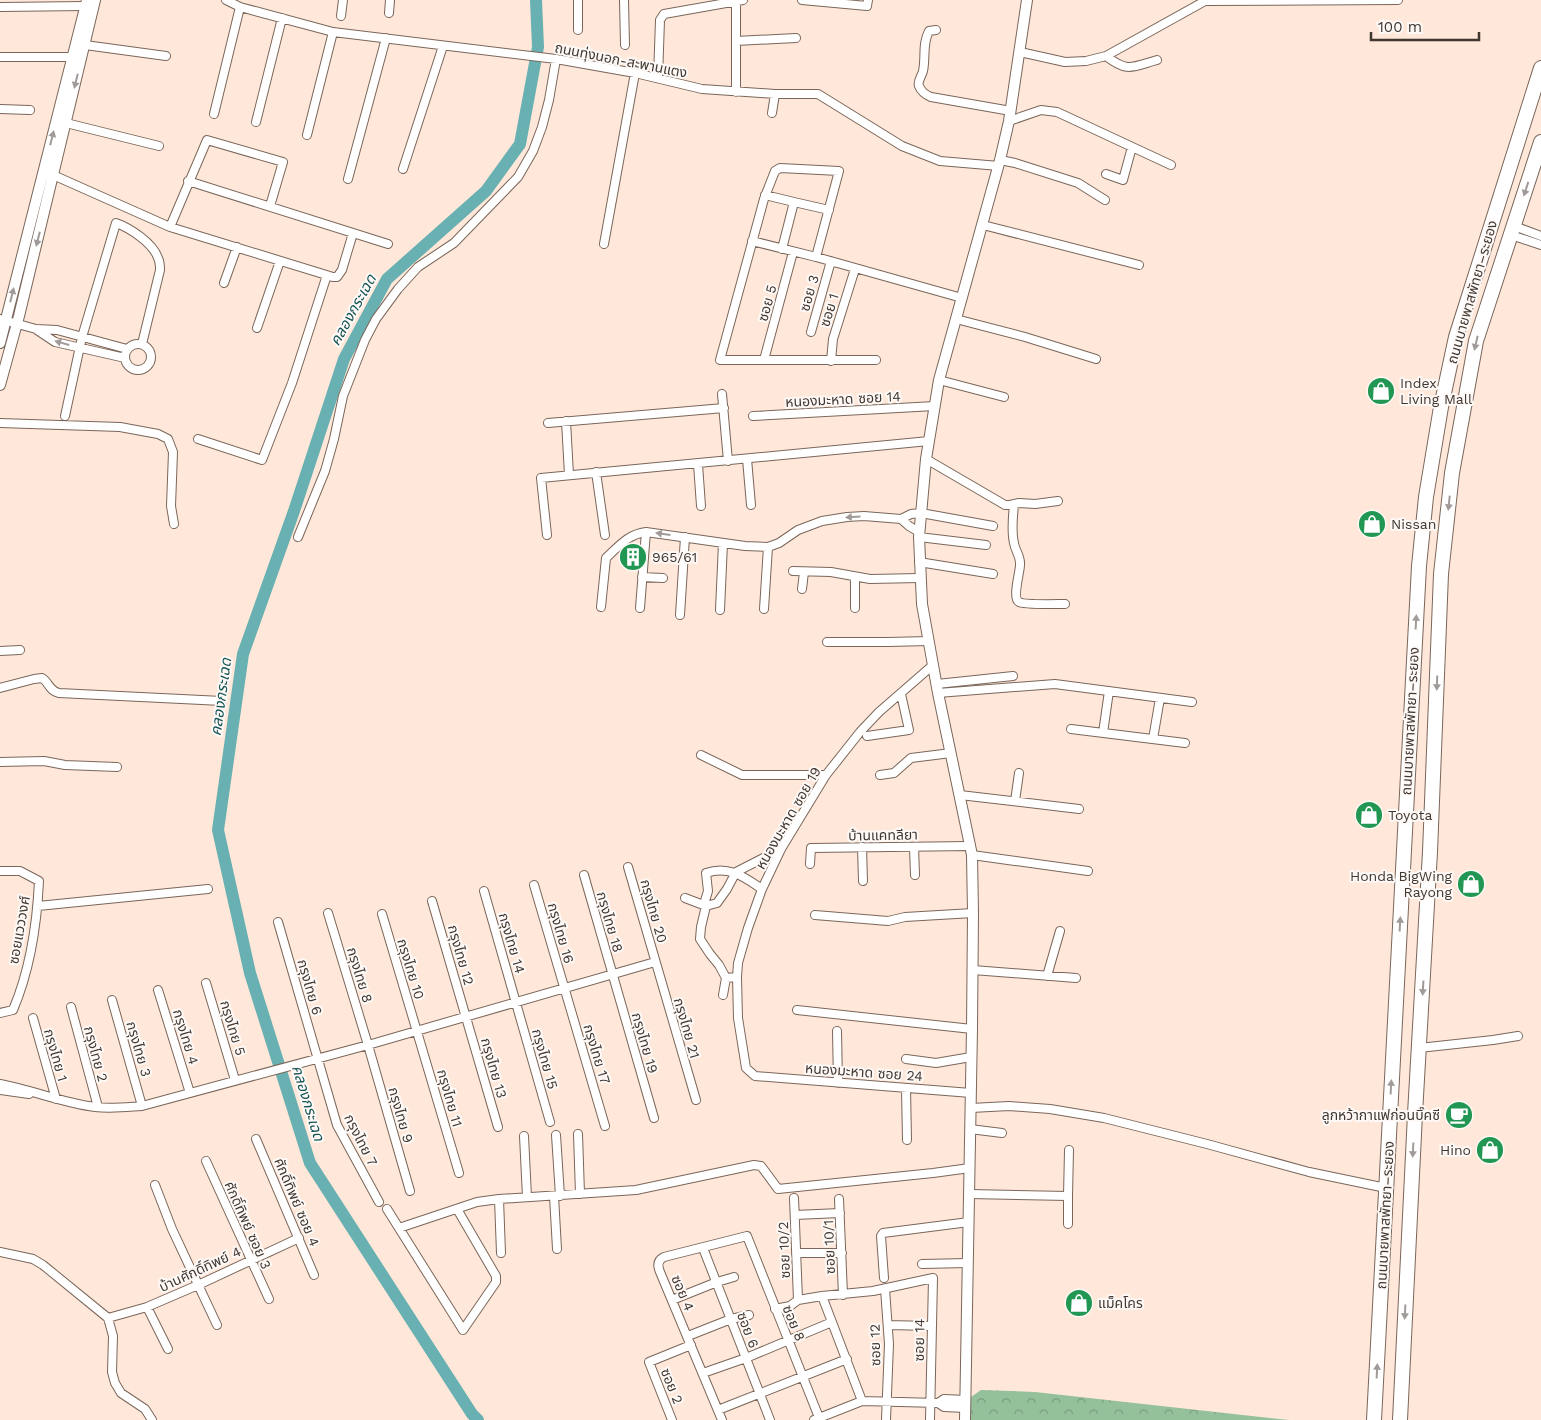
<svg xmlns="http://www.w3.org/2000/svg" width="1541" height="1420" font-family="'Work Sans','Noto Sans Thai',sans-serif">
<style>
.forest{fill:url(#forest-crowns)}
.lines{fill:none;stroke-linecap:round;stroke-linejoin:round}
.river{stroke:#68b0b1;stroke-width:12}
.minor-casing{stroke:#7a665a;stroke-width:10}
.tertiary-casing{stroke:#7a665a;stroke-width:12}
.trunk-casing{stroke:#7a665a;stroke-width:16}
.minor{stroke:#fff;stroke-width:8}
.tertiary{stroke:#fff;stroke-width:10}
.trunk{stroke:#fff;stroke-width:14}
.oneway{fill:#a09b98}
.labels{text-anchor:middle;stroke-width:4;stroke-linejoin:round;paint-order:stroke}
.street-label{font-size:14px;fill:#403731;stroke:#fef9f6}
.poi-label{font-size:14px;fill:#403731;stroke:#fef9f6;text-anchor:start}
.water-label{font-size:15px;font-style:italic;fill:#145354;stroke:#fef9f6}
</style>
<defs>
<pattern id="forest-crowns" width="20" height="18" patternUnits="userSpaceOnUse" patternTransform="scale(1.25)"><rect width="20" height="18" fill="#94c09a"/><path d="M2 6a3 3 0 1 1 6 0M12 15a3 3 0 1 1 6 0" fill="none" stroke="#7a9d7e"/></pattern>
</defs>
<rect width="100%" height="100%" fill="#ffe8d9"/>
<path class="forest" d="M981,1390l54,2 254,28h-318v-23z"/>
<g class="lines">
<path class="river" d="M478,1420l-6,-6 -162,-251 -60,-190 -32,-143 25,-176 51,-143 50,-152 43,-80 99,-88 34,-47 18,-97 -2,-47"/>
<defs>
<path id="minor" d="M226,0l14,7 93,25 223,27 79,14 67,16 73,5h43l84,52 38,15 59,5
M578,0v30
M624,0l1,45
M802,0l65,6 1,-6
M0,7l85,-1
M389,13l1,-13
M341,16l2,-16
M936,30l-7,1c-7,13 -3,26 -6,40 -1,5 -6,10 -4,15 2,5 7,9 12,11l80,14
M736,41l60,-3
M85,45l81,11
M1020,52l45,10 21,-1 20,-5 99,-55 193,-1
M1106,56c22,17 26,11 51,4
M0,57h73
M658,78l2,-58 4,-6 79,-14
M736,92v-91
M0,109l30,1
M772,113l3,-19
M214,114l26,-107
M1009,121l32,-11 16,2 114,53
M256,122l26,-104
M66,123l93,23
M307,135l26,-103
M1000,160l15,3 63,20 27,17
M403,169l40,-123
M1106,174l17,6 9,-33
M53,175l117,52 163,50h4l5,-7 11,-37
M348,179l38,-141
M188,181l200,63
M765,195l29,7
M983,225l156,40
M1514,226l27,10
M170,227l37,-87 76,22 -13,44
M1511,235l30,10
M752,241l64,16 146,41
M604,244l31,-171
M782,249l12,-47 35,8
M816,257l23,-86 -59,-3 -5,3 -11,28 -44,161h156
M224,283l13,-36
M0,319l36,10 21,1 70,19
M956,319l69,18 71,22
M257,328l23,-67
M37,330l18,12 70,16
M811,332l20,-71
M125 357a13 13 0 1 1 26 0a13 13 0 1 1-26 0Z
M764,360l29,-108
M831,361l2,-22 22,-70
M939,380l65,17
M722,394l6,67
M65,416l17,-79 34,-114c14,5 37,20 42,35 2,4 2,8 2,12l-18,74
M753,416l182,-10
M566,421l3,54
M0,423l120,4 38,7 10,5 5,13 -2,54 3,18
M548,423l176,-15
M198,439l64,21 30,-77 35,-108
M747,459l4,46
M926,459l79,46h5l9,-2 16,1 23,-3
M698,464l3,42
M596,472l9,63
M1014,504c-1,13 -3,26 0,39 1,8 7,13 6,22 0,7 -8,33 -1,37 5,3 38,2 46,2
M901,519l8,7 10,6
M547,535l-6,-57 388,-37
M298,537l27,-66 9,-32 9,-43 22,-56 11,-21 22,-30 20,-22 36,-24 64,-66 15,-26 9,-24 7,-27 7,-41
M919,537l67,8
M919,562l74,12
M793,571l38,1 39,7 50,-1
M642,577l21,1
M855,577v31
M802,589l2,-17
M601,607l5,-49c12,-11 22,-24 40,-26l99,14 23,1 11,-4 19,-13 24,-9 25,-4 17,-1 37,3 10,-5 10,-1 72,13
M640,608l6,-76
M764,609l4,-62
M720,610l3,-67
M680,615l5,-78
M827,642h61l41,-1
M0,651l20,-1
M933,665l-54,47 -19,20 -34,43 -45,74 -19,40 -14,39 -10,35 -1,14 1,41 8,50 9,8 216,17
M937,684l76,-8
M0,688l34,-9 8,-1c7,4 7,13 17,15l163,8
M938,693l117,-9 137,18
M1071,729l114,14
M1103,733l6,-42
M867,736l42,-6 -8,-36
M1153,739l7,-41
M701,755l41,20h84
M0,762l44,-1 21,4 52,2
M880,775l14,-2 17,-15 40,-5
M960,795l119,14
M1015,801l4,-28
M862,847l1,34
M914,847l1,28
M972,855l116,16
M810,864l1,-16 160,-2
M628,867l68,233
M0,871h20l19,10c-2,43 -9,89 -26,129l-13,3
M584,875l70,243
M534,885l71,241
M484,891l66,231
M685,898l21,8 -1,-5 3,-10 -2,-18c23,-8 38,4 56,16
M432,901l66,226
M38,906l170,-17
M328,913l40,132 42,146
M382,914l77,259
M815,915l73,6 17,-4 68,-4
M278,922l59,203 42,77
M973,970l103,8
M1047,976l13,-45
M737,977l-11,1 -7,-13 -9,-11 -10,-15 1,-12 5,-21 11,-3 10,-14 9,-17 45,-23
M206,983l29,97
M158,990l32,103
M723,995l3,-17
M112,1000l30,106
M71,1007l27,100
M797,1010l175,19
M33,1018l23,81
M837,1031l1,52
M1419,1048l74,-8 25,-4
M906,1059l30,4 35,-6
M0,1084c32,6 63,19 95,23 16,2 32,0 47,-1l226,-61 287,-83
M906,1088l1,52
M0,1090l29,4
M971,1108l38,-2 41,3 54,9 103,26 102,28 77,16
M970,1129l32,4
M578,1134l2,60
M556,1135l4,61
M524,1136l3,61
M256,1139l58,136
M206,1161l63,138
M155,1185l17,44 45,96
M969,1194l99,2 1,-46
M554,1196l3,53
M794,1198l4,102
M499,1199l2,54
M839,1199l4,96
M387,1209l76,121 33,-48v-6l-39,-67
M795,1215l45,-2
M1068,1224v-28
M399,1228l78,-26 22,-3 137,-9 118,-25 7,1 17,23 155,-16 37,-5
M703,1248l67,172
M0,1252l33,7 10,6 65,53 5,18 -1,36 3,11 6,10 24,16 7,11
M796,1253h46
M922,1264l46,-1
M884,1278l-3,-42 2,-3 86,-11
M885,1289l4,55 -3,76
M822,1296l40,105
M672,1300l45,-18 17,-5
M147,1307l21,42
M775,1309l15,-3 8,-6 24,-4 51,-5 60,-13 -3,142
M108,1318l39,-11 51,-22 101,-47
M888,1325l44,1
M688,1336l43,-17 18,-4
M703,1373l43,-15 86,-36
M938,1403l6,-4 22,1
M718,1410l129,-51
M672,1420l-23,-58 42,-17
M722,1420l-62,-148c-3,-7 -2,-12 4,-15l83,-21 73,184
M814,1420l48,-19 76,2 6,4 21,1"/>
<path id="tertiary" d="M0,343l87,-343
M0,385l19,-69 76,-316
M965,1420l7,-391 1,-116 -1,-58 -34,-162 -16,-89 -3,-67 7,-78 13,-79 61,-220 9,-39 18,-121"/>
<path id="trunk" d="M1374,1420l45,-854 7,-69 15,-90 15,-70 85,-269
M1400,1420l15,-306 15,-262 11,-278 11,-101 24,-132 65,-199"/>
</defs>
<use href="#minor" class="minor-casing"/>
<use href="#tertiary" class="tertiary-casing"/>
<use href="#trunk" class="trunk-casing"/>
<use href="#minor" class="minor"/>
<use href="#tertiary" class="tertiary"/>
<use href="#trunk" class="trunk"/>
</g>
<defs><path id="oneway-solid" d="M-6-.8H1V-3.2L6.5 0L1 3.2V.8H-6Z" transform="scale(1.25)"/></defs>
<g class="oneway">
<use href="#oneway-solid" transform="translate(76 81) rotate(104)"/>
<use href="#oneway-solid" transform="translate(52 138) rotate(-76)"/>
<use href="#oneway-solid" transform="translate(1526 189) rotate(108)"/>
<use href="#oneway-solid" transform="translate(38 239) rotate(104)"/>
<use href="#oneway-solid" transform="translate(12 295) rotate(-76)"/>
<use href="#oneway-solid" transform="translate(62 343) rotate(-164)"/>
<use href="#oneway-solid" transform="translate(1476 343) rotate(103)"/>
<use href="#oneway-solid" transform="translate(1449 503) rotate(96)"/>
<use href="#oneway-solid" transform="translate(853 517) rotate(176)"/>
<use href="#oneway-solid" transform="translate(663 534) rotate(-172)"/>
<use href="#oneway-solid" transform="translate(1416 622) rotate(-87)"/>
<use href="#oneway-solid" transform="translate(1437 683) rotate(92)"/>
<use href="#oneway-solid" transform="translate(1400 924) rotate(-87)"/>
<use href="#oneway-solid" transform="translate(1423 988) rotate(93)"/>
<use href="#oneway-solid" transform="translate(1391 1087) rotate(-87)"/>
<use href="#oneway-solid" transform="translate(1413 1150) rotate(93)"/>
<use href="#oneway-solid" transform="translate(1405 1312) rotate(93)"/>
<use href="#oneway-solid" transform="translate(1377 1371) rotate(-87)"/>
</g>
<defs>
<symbol id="shop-disc" viewBox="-11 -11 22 22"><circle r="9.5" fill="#229753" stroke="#fef9f6"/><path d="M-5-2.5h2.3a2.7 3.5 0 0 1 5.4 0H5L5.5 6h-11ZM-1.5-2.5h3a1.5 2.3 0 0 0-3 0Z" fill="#fff"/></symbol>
<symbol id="building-disc" viewBox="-11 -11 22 22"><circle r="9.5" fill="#229753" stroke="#fef9f6"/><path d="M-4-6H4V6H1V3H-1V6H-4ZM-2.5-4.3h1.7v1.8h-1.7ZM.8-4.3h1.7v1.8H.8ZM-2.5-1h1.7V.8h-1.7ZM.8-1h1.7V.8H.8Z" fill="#fff"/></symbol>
<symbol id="cafe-disc" viewBox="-11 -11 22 22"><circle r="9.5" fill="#229753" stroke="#fef9f6"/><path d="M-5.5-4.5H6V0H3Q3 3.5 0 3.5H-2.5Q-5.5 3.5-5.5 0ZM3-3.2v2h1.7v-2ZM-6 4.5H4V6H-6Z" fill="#fff"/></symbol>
</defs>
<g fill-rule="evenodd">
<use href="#shop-disc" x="1365" y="375" width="32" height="32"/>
<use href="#shop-disc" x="1356" y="508" width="32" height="32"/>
<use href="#building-disc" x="617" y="541" width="32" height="32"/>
<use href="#shop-disc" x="1353" y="799" width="32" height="32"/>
<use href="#shop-disc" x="1455" y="868" width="32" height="32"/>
<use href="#cafe-disc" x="1443" y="1099" width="32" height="32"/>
<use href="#shop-disc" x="1474" y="1134" width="32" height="32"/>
<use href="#shop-disc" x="1063" y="1287" width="32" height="32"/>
</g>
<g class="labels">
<g class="street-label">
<text transform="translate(621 60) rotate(11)" y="5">ถนนทุ่งนอก-สะพานแตง</text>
<text transform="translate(1472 292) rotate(-74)" y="5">ถนนบายพาสพัทยา–ระยอง</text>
<text transform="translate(809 293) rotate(-74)" y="5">ซอย 3</text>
<text transform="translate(767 303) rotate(-75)" y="5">ซอย 5</text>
<text transform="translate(829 310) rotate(-73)" y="5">ซอย 1</text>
<text transform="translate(843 399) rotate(-3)" y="5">หนองมะหาด ซอย 14</text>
<text transform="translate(1410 721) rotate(-87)" y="5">ถนนบายพาสพัทยา–ระยอง</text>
<text transform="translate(788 818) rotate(-60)" y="5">หนองมะหาด ซอย 19</text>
<text transform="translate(883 835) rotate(-1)" y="5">บ้านแคทลียา</text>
<text transform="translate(654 911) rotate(74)" y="5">กรุงไทย 20</text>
<text transform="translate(610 922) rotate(74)" y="5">กรุงไทย 18</text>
<text transform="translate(19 930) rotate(-80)" y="5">ซอยแวววงศ์</text>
<text transform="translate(561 933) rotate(74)" y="5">กรุงไทย 16</text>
<text transform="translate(512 943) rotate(74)" y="5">กรุงไทย 14</text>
<text transform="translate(461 955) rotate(74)" y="5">กรุงไทย 12</text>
<text transform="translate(411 969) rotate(73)" y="5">กรุงไทย 10</text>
<text transform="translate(360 975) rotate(73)" y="5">กรุงไทย 8</text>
<text transform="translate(310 987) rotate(74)" y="5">กรุงไทย 6</text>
<text transform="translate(233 1028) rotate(73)" y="5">กรุงไทย 5</text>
<text transform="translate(687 1028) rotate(74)" y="5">กรุงไทย 21</text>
<text transform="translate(186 1037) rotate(73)" y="5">กรุงไทย 4</text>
<text transform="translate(645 1043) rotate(74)" y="5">กรุงไทย 19</text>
<text transform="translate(139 1049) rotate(74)" y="5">กรุงไทย 3</text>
<text transform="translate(96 1054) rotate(75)" y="5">กรุงไทย 2</text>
<text transform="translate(597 1054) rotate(73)" y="5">กรุงไทย 17</text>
<text transform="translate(56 1055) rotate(74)" y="5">กรุงไทย 1</text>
<text transform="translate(545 1059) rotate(74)" y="5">กรุงไทย 15</text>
<text transform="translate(494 1068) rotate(74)" y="5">กรุงไทย 13</text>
<text transform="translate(864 1072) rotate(4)" y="5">หนองมะหาด ซอย 24</text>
<text transform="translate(450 1098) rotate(74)" y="5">กรุงไทย 11</text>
<text transform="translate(401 1115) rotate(74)" y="5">กรุงไทย 9</text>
<text transform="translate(361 1140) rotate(63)" y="5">กรุงไทย 7</text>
<text transform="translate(297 1202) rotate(67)" y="5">ศักดิ์ทิพย์ ซอย 4</text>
<text transform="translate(1385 1215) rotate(-87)" y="5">ถนนบายพาสพัทยา–ระยอง</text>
<text transform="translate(248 1225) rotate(66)" y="5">ศักดิ์ทิพย์ ซอย 3</text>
<text transform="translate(829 1247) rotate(-92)" y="5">ซอย 10/1</text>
<text transform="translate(784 1250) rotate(-92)" y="5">ซอย 10/2</text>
<text transform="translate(200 1269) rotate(-25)" y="5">บ้านศักดิ์ทิพย์ 4</text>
<text transform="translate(683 1293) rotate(67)" y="5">ซอย 4</text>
<text transform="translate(794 1323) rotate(68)" y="5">ซอย 8</text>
<text transform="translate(748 1330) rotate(69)" y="5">ซอย 6</text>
<text transform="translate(919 1340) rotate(-89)" y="5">ซอย 14</text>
<text transform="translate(875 1345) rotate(-91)" y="5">ซอย 12</text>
<text transform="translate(672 1386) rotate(68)" y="5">ซอย 2</text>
</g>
<g class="poi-label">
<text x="1400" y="388">Index<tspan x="1400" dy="16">Living Mall</tspan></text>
<text x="1391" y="529">Nissan</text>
<text x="652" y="562">965/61</text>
<text x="1388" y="820">Toyota</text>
<text x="1452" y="881" text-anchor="end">Honda BigWing<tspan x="1452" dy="16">Rayong</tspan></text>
<text x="1440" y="1120" text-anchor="end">ลูกหว้ากาแฟก่อนบิ๊คซี</text>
<text x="1471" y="1155" text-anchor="end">Hino</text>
<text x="1098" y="1308">แม็คโคร</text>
</g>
<g class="water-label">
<text transform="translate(353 310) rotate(-61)" y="5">คลองกระเฉด</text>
<text transform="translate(221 697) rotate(-82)" y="5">คลองกระเฉด</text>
<text transform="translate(308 1103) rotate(73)" y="5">คลองกระเฉด</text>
</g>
</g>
<path d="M1371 32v8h108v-8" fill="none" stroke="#403731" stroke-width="2.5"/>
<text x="1378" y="32" font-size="15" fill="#403731" stroke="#fef9f6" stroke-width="4" paint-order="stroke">100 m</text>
</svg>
